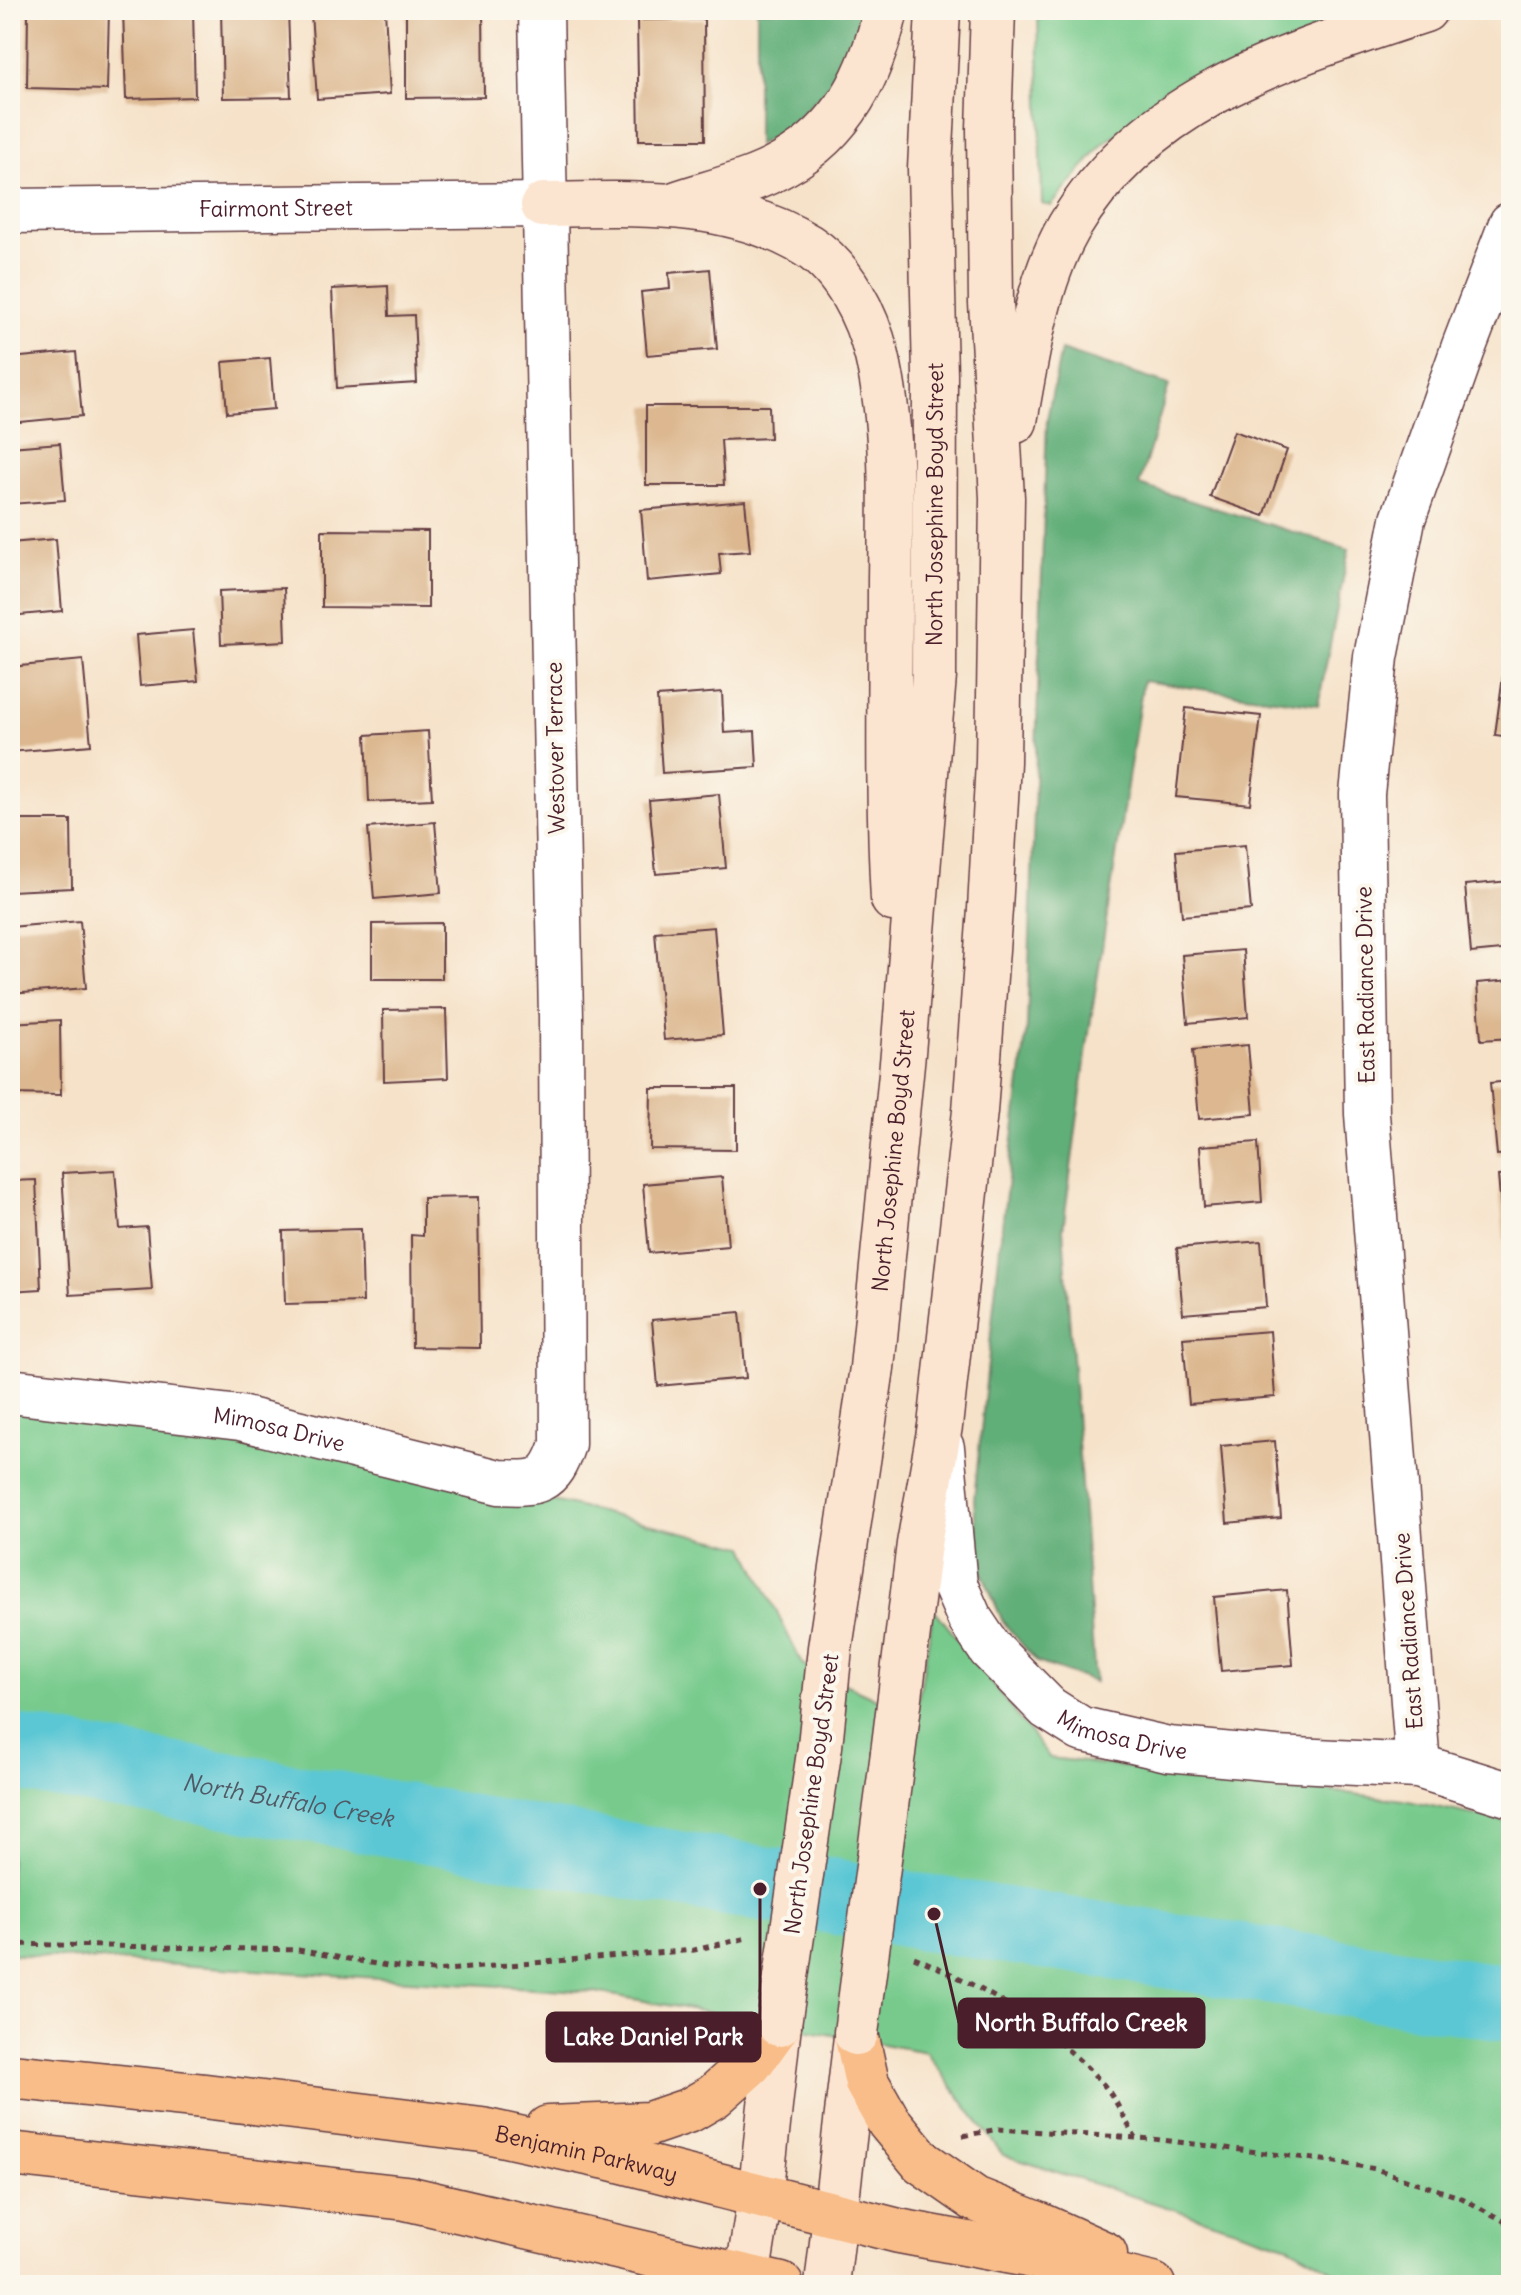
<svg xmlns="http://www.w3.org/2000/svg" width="1521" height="2295" font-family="Delius,sans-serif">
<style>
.green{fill:#77ca8c;stroke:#60745c;stroke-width:2}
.forest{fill:#61ae78;stroke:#566652;stroke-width:2}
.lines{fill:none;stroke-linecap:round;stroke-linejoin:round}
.river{stroke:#5bc7d4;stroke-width:76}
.building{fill:#dcb78f}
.street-casing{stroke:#643c43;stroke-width:47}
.secondary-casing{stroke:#643c43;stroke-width:47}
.primary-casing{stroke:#643c43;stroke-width:47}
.path{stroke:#643c43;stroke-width:5;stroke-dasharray:6 6;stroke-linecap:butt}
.street{stroke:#fff;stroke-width:44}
.secondary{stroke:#fce5d0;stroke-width:44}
.primary{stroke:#f8bd89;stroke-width:44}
.secondary-bridge-casing{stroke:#643c43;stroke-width:47;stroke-linecap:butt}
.secondary-bridge{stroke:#fce5d0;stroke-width:44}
.labels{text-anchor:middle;stroke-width:8;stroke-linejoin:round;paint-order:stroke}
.street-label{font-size:22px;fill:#4a1f2b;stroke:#fbf7ec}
.water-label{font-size:24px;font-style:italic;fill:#505a66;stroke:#fbf7ec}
.leader{fill:none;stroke:#4a1f2b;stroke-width:3}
.callout-dot{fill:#4a1f2b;stroke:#fbf7ec;stroke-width:3}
.callout{fill:#4a1f2b;stroke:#4a1f2b;stroke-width:3}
.callout-label{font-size:24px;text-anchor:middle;font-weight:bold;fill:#fff}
</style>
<rect width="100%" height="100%" fill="#fbf7ec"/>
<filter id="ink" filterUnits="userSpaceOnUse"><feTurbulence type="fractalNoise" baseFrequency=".0125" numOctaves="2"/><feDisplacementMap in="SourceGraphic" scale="16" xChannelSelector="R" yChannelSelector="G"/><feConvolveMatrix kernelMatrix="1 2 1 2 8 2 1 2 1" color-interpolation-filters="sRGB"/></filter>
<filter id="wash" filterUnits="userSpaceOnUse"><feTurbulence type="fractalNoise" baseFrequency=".006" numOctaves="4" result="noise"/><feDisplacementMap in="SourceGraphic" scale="32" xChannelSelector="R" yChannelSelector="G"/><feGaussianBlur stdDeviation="1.8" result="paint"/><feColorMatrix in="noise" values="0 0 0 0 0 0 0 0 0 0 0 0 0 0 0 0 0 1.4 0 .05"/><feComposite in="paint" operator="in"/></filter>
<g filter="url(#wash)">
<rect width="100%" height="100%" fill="#f6e2c9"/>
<path class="green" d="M1038,10h336l-205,84 -67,51 -51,61 -9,-2z
M10,1408l235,19 500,120 57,117 113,53 19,-108 116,149 354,42 107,23v462h-152l-70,-39 -286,-91 -77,-103 -331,-60 -585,-38z"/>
<path class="forest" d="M757,10h109l-31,70 -48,49 -30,16z
M1061,350l108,35 -30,100 210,64 -31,156 -175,-24 -55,358 -25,190 32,453 -58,-20 -34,-40 -25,-59 -4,-64 28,-273 25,-200 20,-607z"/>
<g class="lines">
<path class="river" id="s1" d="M10,1752l924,162 577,90"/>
</g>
<g id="blocks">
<path class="building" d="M28,10h81l-2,80 -80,-2z
M123,10h70l2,87 -69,2z
M221,10h67l3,87 -68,1z
M358,10h27l5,84 -73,5 -6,-86z
M406,10h77l1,87 -78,1z
M704,19l1,121h-66l-2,-120z
M710,269l7,80 -70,6 -6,-63 29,-3 -1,-16z
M388,286l1,30 25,-1 3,68 -80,5 -5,-99z
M76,352l6,64 -72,7v-65z
M270,358l4,51 -47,4 -4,-51z
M646,406h123l1,32 -49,2 3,45h-78z
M1234,431l53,19 -23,66 -54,-19z
M60,443l5,57 -55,4v-57z
M745,501l5,50 -31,2 2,21 -74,7 -6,-71z
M322,530l106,1v77l-106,-1z
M56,539l6,72 -52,5v-73z
M284,588l2,53 -65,3 -2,-53z
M193,630l5,51 -58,5 -4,-51z
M1507,645l4,1v91l-16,-2z
M83,660l8,85 -81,7v-85z
M722,692l2,41 31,-2 2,36 -95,6 -5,-76z
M1186,708l75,8 -11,88 -74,-7z
M428,731l4,68 -63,3 -3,-67z
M719,794l7,74 -70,6 -7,-74z
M10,820h61l1,68 -62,3z
M435,822l6,71 -67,6 -6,-71z
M1245,845l6,65 -69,6 -6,-65z
M1511,881v68l-40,4 -6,-68z
M80,921l6,67 -76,6v-67z
M442,923v56h-70v-55z
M714,927l9,108 -59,5 -9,-108z
M1243,950l5,67 -60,6 -6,-68z
M1511,980v58l-30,2 -4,-57z
M446,1009l2,69 -64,3 -1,-71z
M60,1020l1,75 -51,-1v-71z
M1248,1045l6,69 -55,5 -6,-69z
M1511,1081v73l-14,1 -7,-72z
M651,1088h85v62l-86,-1z
M1258,1142l4,60 -58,5 -4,-61z
M115,1170l5,59 27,-2 5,63 -82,5 -8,-122z
M1511,1175v74l-6,1 -7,-74z
M722,1177l6,69 -79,7 -6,-69z
M36,1180l5,109 -31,2v-110z
M478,1197l2,151 -68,-1 -1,-112 12,1v-38z
M361,1229l2,73 -78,2 -2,-73z
M1261,1241l5,66 -83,7 -6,-66z
M740,1312l6,66 -88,8 -6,-66z
M1270,1331l5,66 -86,7 -6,-66z
M1275,1441l6,77 -54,5 -6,-77z
M1287,1590l6,75 -72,6 -7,-74z"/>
</g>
</g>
<g filter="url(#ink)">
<use href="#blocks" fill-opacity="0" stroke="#643c43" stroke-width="2"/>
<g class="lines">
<defs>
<g id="street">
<path id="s2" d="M10,211l533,-6"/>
<path id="s3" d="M10,1391l230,27 259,64c38,2 51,2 64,-38l-2,-426 -20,-1008"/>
<path id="s4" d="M942,1448l13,137 15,34 20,30 58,59 33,21 87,20 108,10 142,7 93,29"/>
<path d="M1418,1766l-51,-652 -5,-320 14,-137 27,-138 60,-170 48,-125"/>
</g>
<g id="secondary">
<path d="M675,204c35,-12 76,-21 109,-40 61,-34 87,-90 102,-154"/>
<path d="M543,205c89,-1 186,-8 265,41 36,23 59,70 69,110 17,73 14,148 13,223 0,106 -3,213 3,320"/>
<path d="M1015,421c11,-62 22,-139 54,-194 77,-131 221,-172 356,-217"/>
<path id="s5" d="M820,1746l10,-98 42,-280 31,-315 31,-377 1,-301 -5,-206 8,-159"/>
<path d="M893,1753l26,-209 21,-118 35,-315 15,-202 8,-147 4,-264 -11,-195 -2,-174 4,-119"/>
<path d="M746,2285l14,-88 19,-173"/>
<path d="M827,2285l29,-248"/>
</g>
<g id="primary">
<path d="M856,2033l11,50 22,39 33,40 53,37 63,25 67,30"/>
<path id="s6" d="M10,2076l194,20 278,34 129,28 288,73 128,24 126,30"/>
<path d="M548,2128l101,-4 41,-14 24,-14 36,-32 29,-40"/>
<path d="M10,2154l396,44 375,87"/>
</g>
</defs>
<use href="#street" class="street-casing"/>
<use href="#secondary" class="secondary-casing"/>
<use href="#primary" class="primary-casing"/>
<path class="path" d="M10,1944l288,6 89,16 46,5 261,-21 53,-12
M914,1957c71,30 137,70 189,127 13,15 22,36 32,53
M963,2136l35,-7 155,10 177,22 46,8 86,29 49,27"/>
<use href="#street" class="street"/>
<use href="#secondary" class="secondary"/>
<use href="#primary" class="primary"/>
<defs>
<path id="secondary-bridge" d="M779,2024l41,-278
M856,2033l37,-280"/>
</defs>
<use href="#secondary-bridge" class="secondary-bridge-casing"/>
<use href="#secondary-bridge" class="secondary-bridge"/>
</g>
</g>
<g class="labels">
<g class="street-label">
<text dy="8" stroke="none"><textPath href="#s2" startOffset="266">Fairmont Street</textPath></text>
<text dy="8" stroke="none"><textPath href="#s5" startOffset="1248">North Josephine Boyd Street</textPath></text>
<text transform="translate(555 748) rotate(-91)" y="8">Westover Terrace</text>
<text transform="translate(1365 985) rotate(-91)" y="8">East Radiance Drive</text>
<text dy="8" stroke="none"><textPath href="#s5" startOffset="600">North Josephine Boyd Street</textPath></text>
<text dy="8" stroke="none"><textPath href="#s3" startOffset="272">Mimosa Drive</textPath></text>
<text transform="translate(1408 1631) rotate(-94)" y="8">East Radiance Drive</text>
<text dy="8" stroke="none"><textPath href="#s4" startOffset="374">Mimosa Drive</textPath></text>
<text transform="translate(811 1794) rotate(-82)" y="8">North Josephine Boyd Street</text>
<text dy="8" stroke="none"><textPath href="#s6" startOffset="582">Benjamin Parkway</textPath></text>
</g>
<g class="water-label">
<text dy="8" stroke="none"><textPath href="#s1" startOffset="282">North Buffalo Creek</textPath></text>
</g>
</g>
<path class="leader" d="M934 1914L959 2023M760 1889L760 2037"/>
<g class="callout-dot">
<circle cx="934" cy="1914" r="8"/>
<circle cx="760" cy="1889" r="8"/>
</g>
<g class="callout">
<rect x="959" y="1999" width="245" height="48" rx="8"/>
<rect x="547" y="2013" width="213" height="48" rx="8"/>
</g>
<g class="callout-label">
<text x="1081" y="2031">North Buffalo Creek</text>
<text x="653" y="2045">Lake Daniel Park</text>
</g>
<rect width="1521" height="2295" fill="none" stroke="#fbf7ec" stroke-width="40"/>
</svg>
